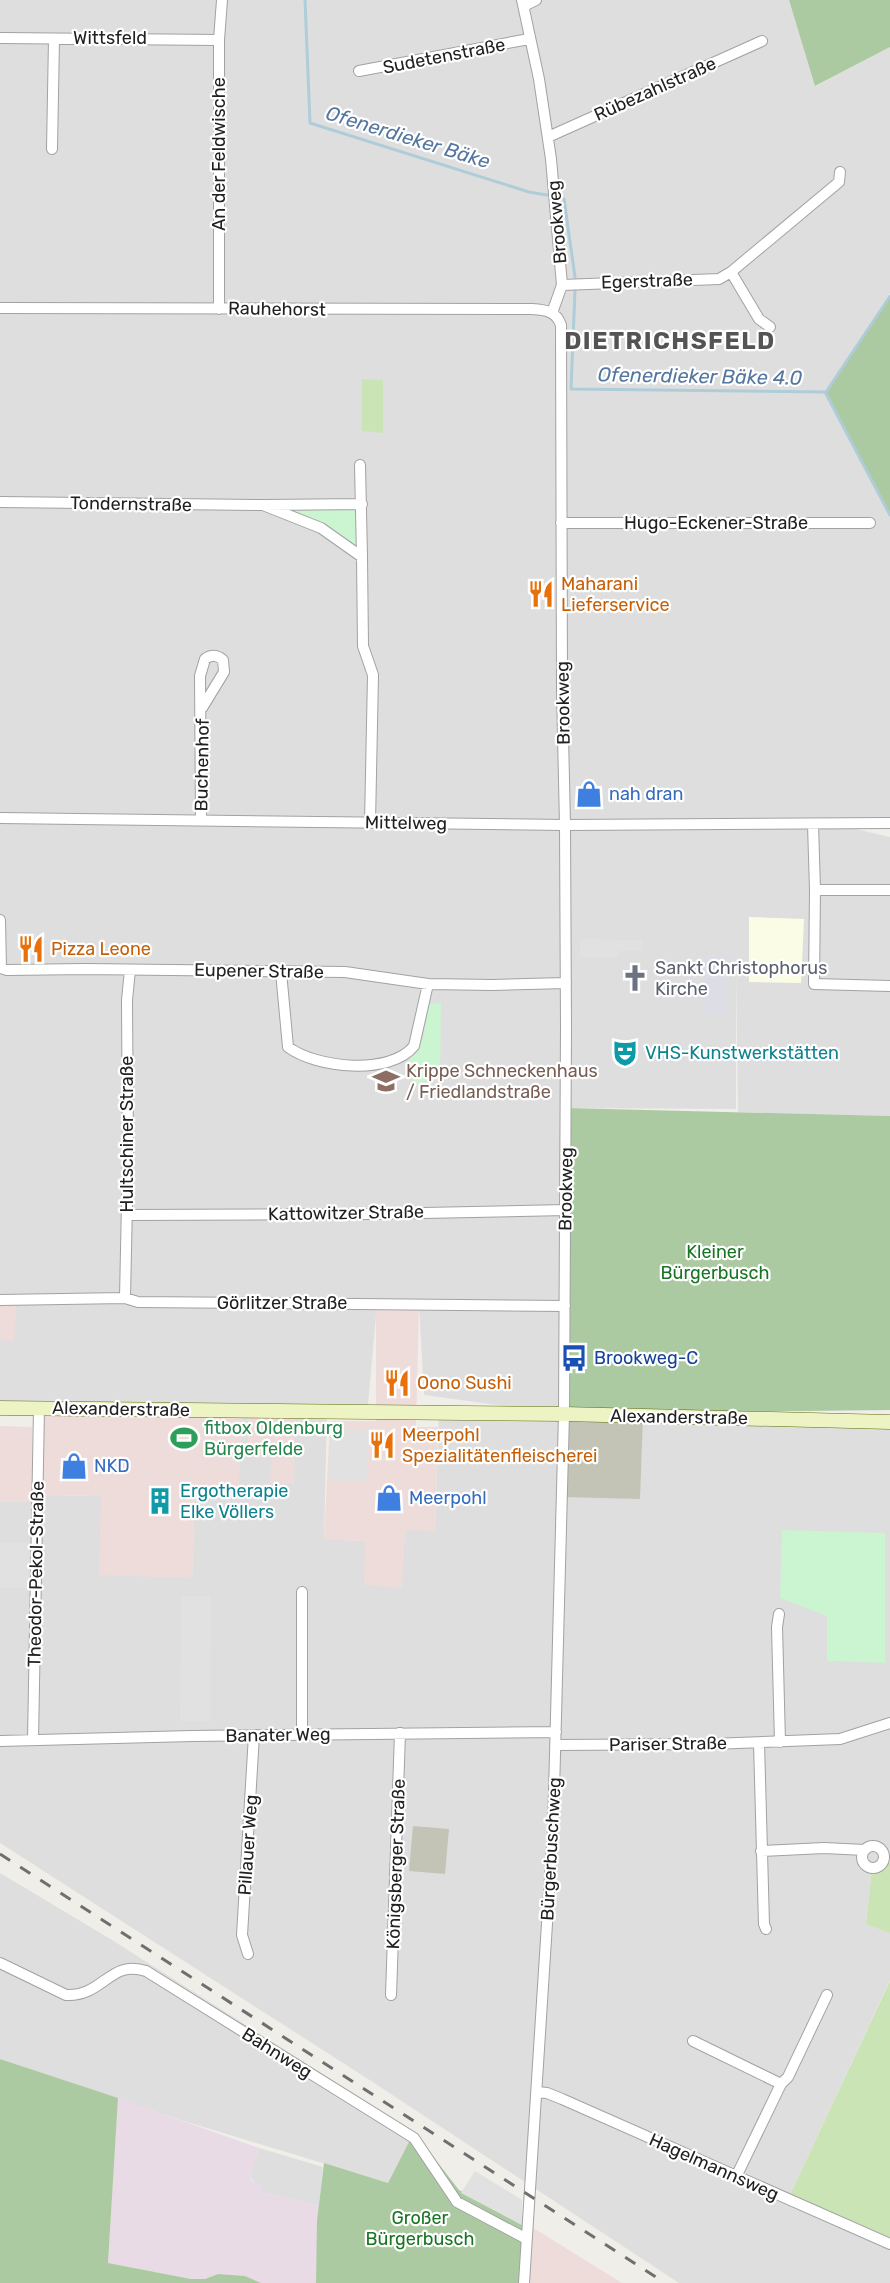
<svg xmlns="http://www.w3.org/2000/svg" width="890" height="2283" font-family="Rubik,sans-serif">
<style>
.residential{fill:#dfdede}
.commercial{fill:#eedcda}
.industrial{fill:#e8dbe5}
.education{fill:#fbfce6}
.construction{fill:#c3c4b5}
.grass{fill:#cae4b5}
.forest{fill:#accaa2}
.park{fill:#cbf4d0}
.parking{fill:#e1e1e1}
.plaza{fill:#dddde6}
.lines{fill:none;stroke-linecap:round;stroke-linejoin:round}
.stream{stroke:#aecdd8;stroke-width:3}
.street-casing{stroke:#a2a2a2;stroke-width:12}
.secondary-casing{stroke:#606d12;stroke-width:15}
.street{stroke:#fff;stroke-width:10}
.secondary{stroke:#eef3c3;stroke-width:14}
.rail{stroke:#6f6f6f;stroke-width:3;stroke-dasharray:12 12;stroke-linecap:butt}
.labels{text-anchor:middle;stroke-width:4.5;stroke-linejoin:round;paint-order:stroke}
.street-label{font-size:18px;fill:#212121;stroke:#fff}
.food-label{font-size:18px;fill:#c56008;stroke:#fff;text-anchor:start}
.shop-label{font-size:18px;fill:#366cbe;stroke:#fff;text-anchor:start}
.worship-label{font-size:18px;fill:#5b616d;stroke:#fff;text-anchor:start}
.culture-label{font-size:18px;fill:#0d838f;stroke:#fff;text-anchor:start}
.education-label{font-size:18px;fill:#785e54;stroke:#fff;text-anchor:start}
.park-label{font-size:18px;fill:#197424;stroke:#fff}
.transit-label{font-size:18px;fill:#164399;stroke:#fff;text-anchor:start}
.leisure-label{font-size:18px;fill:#27864d;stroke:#fff;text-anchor:start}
.water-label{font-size:20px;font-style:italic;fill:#54769f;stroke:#fff}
.district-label{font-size:24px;font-weight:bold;letter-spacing:1.5px;fill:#545454;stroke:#fff}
</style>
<rect width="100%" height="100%" fill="#f0eee8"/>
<path class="residential" d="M0,0h789l27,86 74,-39v246l-65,99 65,123v307l-56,2 56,13v279l-152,-4 -2,-144v141l-169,-1 76,308 247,6v441l-21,4 2,11 -5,45 24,10v47l-102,219 102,46v38h-211l-311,-204 -368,-236v-341l32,-1 6,-6 63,1 91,82 3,-84 48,-83 84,1 -3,127 41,2 36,47 4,-58h30l4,-117h118l-133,-18 -5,-91h-42l-9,101 -163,5 -205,-2z
M0,1873l112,67 302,192 -26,51 -204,-62 -184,-62z
M259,2148l64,19 -4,39 -58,-14 -11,-16z"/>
<path class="commercial" d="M376,1303l43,1 -3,123h22l-3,104 -30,-1 -3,58 -38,-3 1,-44 -41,-2 6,-118h46z
M0,1304h16l-2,37 -14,-1z
M39,1408l204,3 -5,85 -43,-1 -3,83 -93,-3 2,-79 -63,-1z
M248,1411l47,1 -1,72 -24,-1 2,-25 -24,-1z
M0,1426l32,1v74l-32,1z
M527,2224l95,59h-98z"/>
<path class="industrial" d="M118,2098l141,50 -9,28 3,6 10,3 -2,7 58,14 -3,77h-55l-16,-7 -27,-2 -13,5h-14l-83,-16z"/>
<path class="education" d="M749,917l55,2 -3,64 -52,-1z"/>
<path class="construction" d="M564,1414l79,2 -3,83 -78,-2z
M413,1826l36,3 -4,45 -36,-3z"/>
<path class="grass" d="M362,379l21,1v53l-21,-2z
M883,1860l7,3v70l-24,-9 5,-46 -2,-11 10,-1z
M890,1981v263l-102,-45z"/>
<path class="forest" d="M789,0h101v47l-75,39z
M890,296v217l-1,1 -64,-122z
M567,1108l323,8v294l-326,4z
M0,2059l118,39 -10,165 83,16h14l13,-5 27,2 16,7h-261z
M414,2132l45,58 63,35 3,13 -3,45h-206l1,-62 7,-58 64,20z"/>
<path class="park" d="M263,505h99v52l-21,-16z
M441,1003l-1,74 -27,8 -4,-24 14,-22 6,-35z
M782,1530l103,3v130l-58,-2v-45l-47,-18z"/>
<path class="parking" d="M580,939l62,1v11h-23l-1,7 -38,-1z
M330,1429h39l-2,53 -38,-1z
M0,1543h29v45h-29z
M181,1596h30l-1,125h-30z
M475,2171l47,29v25l-61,-32z"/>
<path class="plaza" d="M729,956l-2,57h-19v7h-6l2,-63z"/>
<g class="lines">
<path class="stream" d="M305,0l5,123 219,69 18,3
M564,199l11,78
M575,290l-4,99 254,3 65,123
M826,392l64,-96"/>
<defs>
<path id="street" d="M522,0l17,79 12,80 11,126 -10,28
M524,6l12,-6
M0,38l219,2
M359,71l170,-32
M548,137l214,-96
M52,149l2,-110
M731,272l28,47 11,8
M562,285l157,-6 12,-7 108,-90 1,-10
M0,308l532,1c14,1 24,2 29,16l1,365 3,135 1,202 -2,387 -11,416 -29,453
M219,309v-269l3,-40
M360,465l2,92
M0,502l263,3 58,23 41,29 1,89 10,29 -3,148
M266,505l96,-1
M561,523h309
M0,818l565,7 325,-2
M201,821l-1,-145 5,-17c7,-5 12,-4 18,1l1,12 -22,36
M813,824l2,66 -1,94 76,2
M815,890h75
M0,920l1,48
M1,968l6,2 78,-1 260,3 83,12 65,1 73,-2
M281,972l7,75c28,21 102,29 126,-1l14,-62
M127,1215l247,-1 192,-4
M125,1298l3,-143 -1,-155 3,-30
M0,1300l125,-2 13,4 427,4
M302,1592v143
M779,1614l-2,13 3,115
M33,1740l6,-332
M0,1741l192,-5 364,-4
M759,1743l5,181 2,5
M556,1745l155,-1 129,-5 50,-16
M862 1857a11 11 0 1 1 22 0a11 11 0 1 1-22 0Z
M761,1851l63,-3 41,2
M248,1954l-6,-19 12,-200
M0,1963l66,32c37,2 44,-36 80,-24l268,167 43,64 68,36
M391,1995l9,-262
M693,2041l88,43
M537,2092l10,1 15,6 328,145
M736,2177l45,-93 7,-7 39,-82"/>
<path id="secondary" d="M0,1408l564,6 326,8"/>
</defs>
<use href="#street" class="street-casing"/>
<use href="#secondary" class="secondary-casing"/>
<use href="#street" class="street"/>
<use href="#secondary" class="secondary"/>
<path class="rail" d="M0,1854l665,429"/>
</g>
<defs>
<symbol id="restaurant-bare" viewBox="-9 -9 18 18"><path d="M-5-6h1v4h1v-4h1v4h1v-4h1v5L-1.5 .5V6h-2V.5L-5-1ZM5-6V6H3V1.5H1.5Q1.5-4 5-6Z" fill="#e8710a" stroke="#fff" stroke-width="2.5" paint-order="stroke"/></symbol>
<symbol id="shop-bare" viewBox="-9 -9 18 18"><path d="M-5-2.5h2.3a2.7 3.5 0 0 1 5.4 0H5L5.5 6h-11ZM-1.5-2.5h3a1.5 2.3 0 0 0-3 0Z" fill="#3f7fe0" stroke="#fff" stroke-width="2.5" paint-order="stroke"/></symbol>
<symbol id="church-bare" viewBox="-9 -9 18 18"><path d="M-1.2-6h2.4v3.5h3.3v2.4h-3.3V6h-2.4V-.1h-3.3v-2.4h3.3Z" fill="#6b7280" stroke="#fff" stroke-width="2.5" paint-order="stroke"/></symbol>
<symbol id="theatre-bare" viewBox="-9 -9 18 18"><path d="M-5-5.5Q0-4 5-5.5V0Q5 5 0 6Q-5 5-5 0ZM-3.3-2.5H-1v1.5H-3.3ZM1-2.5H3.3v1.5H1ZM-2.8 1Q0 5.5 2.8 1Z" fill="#0f9aa8" stroke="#fff" stroke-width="2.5" paint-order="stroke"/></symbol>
<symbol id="school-bare" viewBox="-9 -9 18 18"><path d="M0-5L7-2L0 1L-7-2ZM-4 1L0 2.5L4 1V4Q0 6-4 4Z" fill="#8d6e63" stroke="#fff" stroke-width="2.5" paint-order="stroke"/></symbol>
<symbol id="bus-bare" viewBox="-9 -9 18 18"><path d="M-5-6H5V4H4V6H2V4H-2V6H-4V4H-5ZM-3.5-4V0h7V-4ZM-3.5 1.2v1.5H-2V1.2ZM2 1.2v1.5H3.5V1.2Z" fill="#1a4fb4" stroke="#fff" stroke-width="2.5" paint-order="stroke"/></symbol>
<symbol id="stadium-bare" viewBox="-9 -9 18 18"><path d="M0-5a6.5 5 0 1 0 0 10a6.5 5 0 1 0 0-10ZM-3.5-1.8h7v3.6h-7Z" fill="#2e9e5b" stroke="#fff" stroke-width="2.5" paint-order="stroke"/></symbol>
<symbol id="building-bare" viewBox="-9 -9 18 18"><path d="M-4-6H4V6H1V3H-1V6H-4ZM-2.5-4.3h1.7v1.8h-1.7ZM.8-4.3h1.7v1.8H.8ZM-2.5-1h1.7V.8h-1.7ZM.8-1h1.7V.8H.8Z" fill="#0f9aa8" stroke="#fff" stroke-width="2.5" paint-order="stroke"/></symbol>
</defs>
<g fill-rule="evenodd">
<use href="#restaurant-bare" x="522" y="575" width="38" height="38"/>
<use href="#shop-bare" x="570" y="775" width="38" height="38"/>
<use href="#restaurant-bare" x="12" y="930" width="38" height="38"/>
<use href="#church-bare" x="616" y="959" width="38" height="38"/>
<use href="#theatre-bare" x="606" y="1034" width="38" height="38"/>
<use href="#school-bare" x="367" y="1062" width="38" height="38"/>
<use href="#bus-bare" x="555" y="1339" width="38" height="38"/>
<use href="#restaurant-bare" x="378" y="1364" width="38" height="38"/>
<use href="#stadium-bare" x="165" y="1419" width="38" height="38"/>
<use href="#restaurant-bare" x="363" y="1426" width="38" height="38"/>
<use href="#shop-bare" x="55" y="1447" width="38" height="38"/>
<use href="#shop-bare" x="370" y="1479" width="38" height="38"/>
<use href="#building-bare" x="141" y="1482" width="38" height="38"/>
</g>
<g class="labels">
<g class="street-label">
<text x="110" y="44">Wittsfeld</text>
<text transform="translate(444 56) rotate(-11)" y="6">Sudetenstraße</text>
<text transform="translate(655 89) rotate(-24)" y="6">Rübezahlstraße</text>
<text transform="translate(219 154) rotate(-90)" y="6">An der Feldwische</text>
<text transform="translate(557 222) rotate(-95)" y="6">Brookweg</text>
<text transform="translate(647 281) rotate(-2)" y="6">Egerstraße</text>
<text transform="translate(277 309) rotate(1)" y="6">Rauhehorst</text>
<text transform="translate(131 504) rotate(1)" y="6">Tondernstraße</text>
<text x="716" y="529">Hugo-Eckener-Straße</text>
<text transform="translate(563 703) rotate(-91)" y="6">Brookweg</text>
<text transform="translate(202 765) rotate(-89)" y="6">Buchenhof</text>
<text transform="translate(406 823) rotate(1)" y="6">Mittelweg</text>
<text transform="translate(259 971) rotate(1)" y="6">Eupener Straße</text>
<text transform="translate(127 1134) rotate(-90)" y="6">Hultschiner Straße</text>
<text transform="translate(566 1189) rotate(-89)" y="6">Brookweg</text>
<text transform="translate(346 1213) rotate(-1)" y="6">Kattowitzer Straße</text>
<text x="282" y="1309">Görlitzer Straße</text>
<text transform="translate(121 1409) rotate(1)" y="6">Alexanderstraße</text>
<text transform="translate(679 1417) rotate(1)" y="6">Alexanderstraße</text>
<text transform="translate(36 1574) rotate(-89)" y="6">Theodor-Pekol-Straße</text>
<text transform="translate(278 1735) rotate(-1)" y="6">Banater Weg</text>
<text transform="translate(668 1744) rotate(-1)" y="6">Pariser Straße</text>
<text transform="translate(248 1845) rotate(-86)" y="6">Pillauer Weg</text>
<text transform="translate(551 1849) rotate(-87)" y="6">Bürgerbuschweg</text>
<text transform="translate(396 1864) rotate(-88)" y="6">Königsberger Straße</text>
<text transform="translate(277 2053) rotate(32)" y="6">Bahnweg</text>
<text transform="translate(714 2167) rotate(24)" y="6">Hagelmannsweg</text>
</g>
<g class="food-label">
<text x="561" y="590">Maharani<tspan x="561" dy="21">Lieferservice</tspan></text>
<text x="51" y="955">Pizza Leone</text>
<text x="417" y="1389">Oono Sushi</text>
<text x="402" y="1441">Meerpohl<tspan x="402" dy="21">Spezialitätenfleischerei</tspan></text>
</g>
<g class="shop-label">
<text x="609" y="800">nah dran</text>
<text x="94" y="1472">NKD</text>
<text x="409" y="1504">Meerpohl</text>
</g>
<g class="worship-label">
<text x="655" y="974">Sankt Christophorus<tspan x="655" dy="21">Kirche</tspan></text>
</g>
<g class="culture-label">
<text x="645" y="1059">VHS-Kunstwerkstätten</text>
<text x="180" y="1497">Ergotherapie<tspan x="180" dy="21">Elke Völlers</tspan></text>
</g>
<g class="education-label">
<text x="406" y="1077">Krippe Schneckenhaus<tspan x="406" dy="21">/ Friedlandstraße</tspan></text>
</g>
<g class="park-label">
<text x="715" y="1258">Kleiner<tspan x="715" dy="21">Bürgerbusch</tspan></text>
<text x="420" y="2224">Großer<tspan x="420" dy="21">Bürgerbusch</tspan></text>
</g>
<g class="transit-label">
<text x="594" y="1364">Brookweg-C</text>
</g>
<g class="leisure-label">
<text x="204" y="1434">fitbox Oldenburg<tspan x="204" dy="21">Bürgerfelde</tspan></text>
</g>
<g class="water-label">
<text transform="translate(408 137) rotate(17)" y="7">Ofenerdieker Bäke</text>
<text transform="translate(700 376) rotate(1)" y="7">Ofenerdieker Bäke 4.0</text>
</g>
<g class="district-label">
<text x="670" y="349">DIETRICHSFELD</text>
</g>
</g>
</svg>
